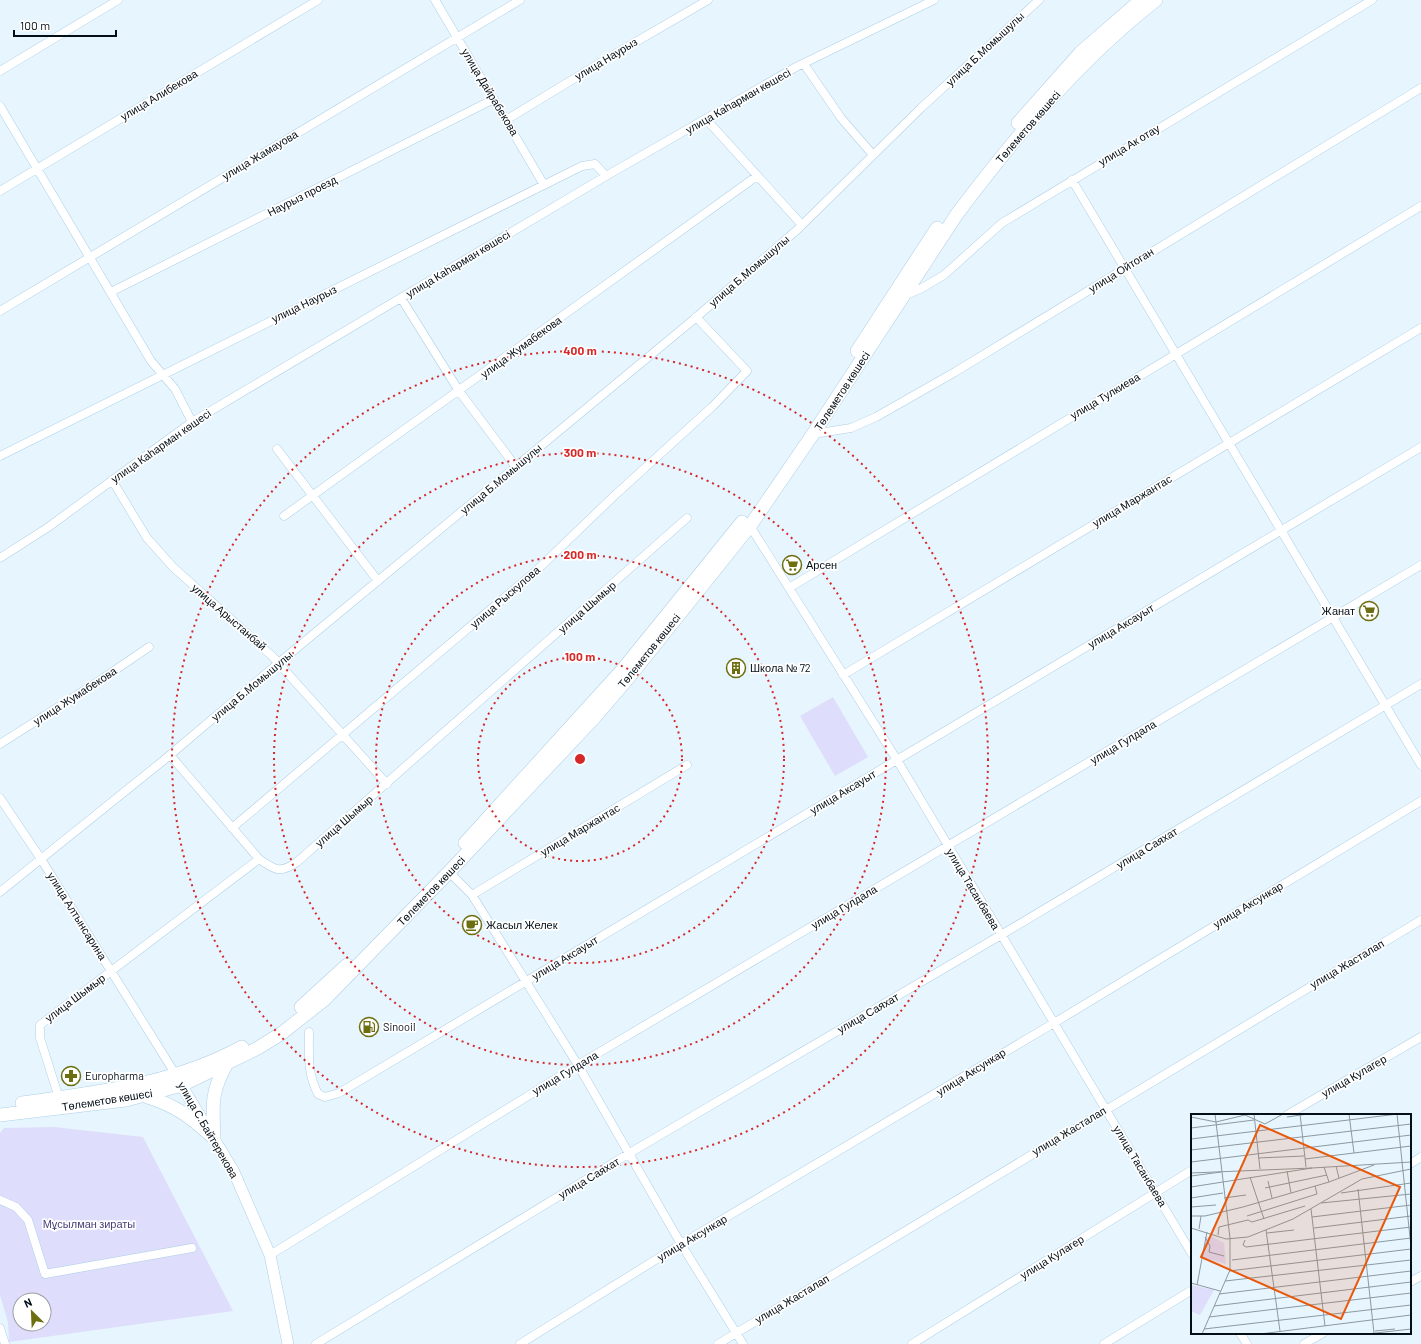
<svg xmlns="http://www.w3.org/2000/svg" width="1421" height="1344" font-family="Barlow,sans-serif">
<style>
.green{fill:#deddfc;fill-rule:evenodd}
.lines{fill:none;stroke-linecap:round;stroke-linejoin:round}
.minor-casing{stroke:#accfe6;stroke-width:9}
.secondary-casing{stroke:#accfe6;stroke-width:12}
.primary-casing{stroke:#accfe6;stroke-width:14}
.minor{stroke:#fff;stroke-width:8}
.secondary{stroke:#fff;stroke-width:11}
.primary{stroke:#fff;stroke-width:13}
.ring{fill:none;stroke:#d62828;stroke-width:2;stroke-dasharray:2 4}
.labels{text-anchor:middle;stroke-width:3.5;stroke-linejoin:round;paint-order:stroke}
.street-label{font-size:11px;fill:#030e16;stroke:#fff}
.poi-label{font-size:11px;fill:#030e16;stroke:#fff;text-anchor:start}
.park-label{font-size:11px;fill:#484179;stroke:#fff}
.inset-road{fill:none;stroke:#8c99a1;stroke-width:1}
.view{fill:#e8590c;fill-opacity:0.15;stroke:#e8590c;stroke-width:2}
.inset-edge{fill:none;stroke:#030e16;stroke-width:2}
.centre{fill:#d62828;stroke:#fff;stroke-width:2}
.ring-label{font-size:12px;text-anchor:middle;font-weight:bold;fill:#d62828;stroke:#fff;stroke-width:3.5;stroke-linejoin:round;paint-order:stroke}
</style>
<rect width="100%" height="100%" fill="#e7f5fe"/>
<path class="green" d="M833,697l35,60 -33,19 -35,-60z
M54,1127l89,10 90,174 -224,31 -1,-20 -8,-27v-162l4,-5zM20,1300h24v24h-24z"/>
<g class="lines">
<defs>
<path id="minor" d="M435,0l109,185
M804,64l37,54 32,37
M0,71l118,-71
M0,106l151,255 24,28 17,33
M706,119l96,106
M506,120l102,-62 100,-58
M1072,180l349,585
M0,191l318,-191
M111,292l383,-193
M904,296l18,-8 22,-13 58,-52 370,-223
M401,298l58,93 57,76
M0,311l520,-311
M813,434l38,-6 25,-11 79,-45 466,-284
M277,449l101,132
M0,456l582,-290 13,-2 11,12
M112,480l35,58 26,29 99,89 115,128
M284,516l473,-340
M750,526l147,234 295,494
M0,558l47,-30 145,-106 414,-246 190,-109 138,-67
M789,588l632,-382
M843,675l578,-347
M0,744l99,-63 50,-34
M170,755l89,104
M0,798l41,61 135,216
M232,828l304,-257 78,-75 99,-90 34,-35 -51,-54
M449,872l23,23 106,170 103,179 62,100
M0,892l164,-132 111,-94 418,-346 105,-91 123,-121 118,-108
M472,895l215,-130
M309,1032c0,22 -2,41 9,62l7,3 14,-4 1082,-646
M59,1098l-19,-60v-13l219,-166c16,11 21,15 38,3l390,-344
M1287,1115l134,-78
M1410,1164l11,-7
M0,1200l16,7 12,13 17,54 147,-26
M270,1255l308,-190 843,-500
M1410,1282l11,-6
M0,1328l5,16
M1240,1333l7,11
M316,1344l312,-190 373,-219 420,-251
M520,1344l161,-100 373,-221 367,-222
M718,1344l703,-424
M912,1344l280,-174
M1104,1344l88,-54
M1304,1344l19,-11"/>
<path id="secondary" d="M177,1078l56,92 37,85 18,89"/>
<path id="primary" d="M1018,123l63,-71 60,-52
M857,351l80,-123
M465,843l158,-174 119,-147
M301,1007l46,-42
M145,1096c32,10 44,20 69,42
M22,1103c77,-11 150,-18 220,-56
M0,1115l126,-15 56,-15 76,-37 24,-15 42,-33 125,-128 145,-154 36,-42 120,-150 63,-92 144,-220c58,-77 122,-154 199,-214
M214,1138c-1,-32 -4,-44 12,-73"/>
</defs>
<use href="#minor" class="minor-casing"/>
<use href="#secondary" class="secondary-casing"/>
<use href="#primary" class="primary-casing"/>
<use href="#minor" class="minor"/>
<use href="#secondary" class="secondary"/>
<use href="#primary" class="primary"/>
</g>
<g class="ring">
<circle cx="580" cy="759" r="102"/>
<circle cx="580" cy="759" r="204"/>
<circle cx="580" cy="759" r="306"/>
<circle cx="580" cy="759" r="408"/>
</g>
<defs>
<symbol id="supermarket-ring" viewBox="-11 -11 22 22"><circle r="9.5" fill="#fff" stroke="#6d6e10" stroke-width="1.5"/><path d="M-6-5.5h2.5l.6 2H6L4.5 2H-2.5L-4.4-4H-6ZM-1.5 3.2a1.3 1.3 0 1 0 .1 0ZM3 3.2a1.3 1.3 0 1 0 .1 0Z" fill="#6d6e10"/></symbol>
<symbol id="building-ring" viewBox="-11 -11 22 22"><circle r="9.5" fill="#fff" stroke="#6d6e10" stroke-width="1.5"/><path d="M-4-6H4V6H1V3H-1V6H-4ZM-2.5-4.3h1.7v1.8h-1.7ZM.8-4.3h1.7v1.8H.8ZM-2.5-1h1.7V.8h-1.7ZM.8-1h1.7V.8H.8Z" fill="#6d6e10"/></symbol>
<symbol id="cafe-ring" viewBox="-11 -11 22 22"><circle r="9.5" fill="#fff" stroke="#6d6e10" stroke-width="1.5"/><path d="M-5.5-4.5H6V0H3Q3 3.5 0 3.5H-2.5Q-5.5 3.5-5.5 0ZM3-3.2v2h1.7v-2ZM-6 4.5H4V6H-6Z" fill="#6d6e10"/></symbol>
<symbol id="fuel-ring" viewBox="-11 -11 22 22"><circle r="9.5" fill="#fff" stroke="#6d6e10" stroke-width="1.5"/><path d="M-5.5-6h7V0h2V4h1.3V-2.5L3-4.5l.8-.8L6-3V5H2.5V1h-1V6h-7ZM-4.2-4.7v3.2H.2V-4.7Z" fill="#6d6e10"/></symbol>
<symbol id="pharmacy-ring" viewBox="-11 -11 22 22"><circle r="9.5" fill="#fff" stroke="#6d6e10" stroke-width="1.5"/><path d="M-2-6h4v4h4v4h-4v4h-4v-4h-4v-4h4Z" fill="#6d6e10"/></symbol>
</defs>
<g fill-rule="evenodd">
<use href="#supermarket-ring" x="781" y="554" width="22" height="22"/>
<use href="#supermarket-ring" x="1358" y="600" width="22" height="22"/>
<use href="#building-ring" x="725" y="657" width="22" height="22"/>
<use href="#cafe-ring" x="461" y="914" width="22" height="22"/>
<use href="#fuel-ring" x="358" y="1016" width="22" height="22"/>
<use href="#pharmacy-ring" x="60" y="1065" width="22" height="22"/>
</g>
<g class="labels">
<g class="street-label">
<text transform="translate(985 49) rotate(-43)" y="4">улица Б.Момышулы</text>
<text transform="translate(606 59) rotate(-31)" y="4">улица Наурыз</text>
<text transform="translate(490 92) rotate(59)" y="4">улица Дайрабекова</text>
<text transform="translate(159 95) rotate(-31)" y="4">улица Алибекова</text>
<text transform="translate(738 101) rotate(-30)" y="4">улица Каһарман көшесі</text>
<text transform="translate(1028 127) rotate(-49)" y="4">Төлеметов көшесі</text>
<text transform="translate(1129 145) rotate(-31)" y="4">улица Ак отау</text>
<text transform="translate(260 155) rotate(-31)" y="4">улица Жамауова</text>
<text transform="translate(302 196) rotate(-27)" y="4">Наурыз проезд</text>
<text transform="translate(458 264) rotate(-31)" y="4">улица Каһарман көшесі</text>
<text transform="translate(1121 270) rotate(-32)" y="4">улица Ойтоган</text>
<text transform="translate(749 271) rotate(-41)" y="4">улица Б.Момышулы</text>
<text transform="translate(304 304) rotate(-26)" y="4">улица Наурыз</text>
<text transform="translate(521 347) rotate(-36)" y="4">улица Жумабекова</text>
<text transform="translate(842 391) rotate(-57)" y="4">Төлеметов көшесі</text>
<text transform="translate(1105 396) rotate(-31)" y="4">улица Тулкиева</text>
<text transform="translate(161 446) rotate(-35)" y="4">улица Каһарман көшесі</text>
<text transform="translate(501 479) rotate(-40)" y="4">улица Б.Момышулы</text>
<text transform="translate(1132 501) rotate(-31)" y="4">улица Маржантас</text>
<text transform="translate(505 597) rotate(-41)" y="4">улица Рыскулова</text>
<text transform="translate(587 607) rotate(-41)" y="4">улица Шымыр</text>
<text transform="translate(229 617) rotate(41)" y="4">улица Арыстанбай</text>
<text transform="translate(1121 626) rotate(-31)" y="4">улица Аксауыт</text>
<text transform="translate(649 651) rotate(-51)" y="4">Төлеметов көшесі</text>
<text transform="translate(252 686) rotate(-40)" y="4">улица Б.Момышулы</text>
<text transform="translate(75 696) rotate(-33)" y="4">улица Жумабекова</text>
<text transform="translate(1123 742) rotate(-31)" y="4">улица Гулдала</text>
<text transform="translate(843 792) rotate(-31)" y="4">улица Аксауыт</text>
<text transform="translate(344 821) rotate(-41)" y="4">улица Шымыр</text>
<text transform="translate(580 830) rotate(-31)" y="4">улица Маржантас</text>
<text transform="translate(1147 848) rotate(-31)" y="4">улица Саяхат</text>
<text transform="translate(973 889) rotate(59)" y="4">улица Тасанбаева</text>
<text transform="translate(431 891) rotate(-46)" y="4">Төлеметов көшесі</text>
<text transform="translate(1248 905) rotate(-31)" y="4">улица Аксункар</text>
<text transform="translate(844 907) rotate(-31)" y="4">улица Гулдала</text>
<text transform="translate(77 916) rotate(58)" y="4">улица Алтынсарина</text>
<text transform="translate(565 958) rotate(-31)" y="4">улица Аксауыт</text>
<text transform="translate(1347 964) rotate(-31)" y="4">улица Жасталап</text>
<text transform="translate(75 998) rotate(-37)" y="4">улица Шымыр</text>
<text transform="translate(868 1013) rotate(-30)" y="4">улица Саяхат</text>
<text transform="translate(971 1072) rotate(-32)" y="4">улица Аксункар</text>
<text transform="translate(565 1073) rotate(-31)" y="4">улица Гулдала</text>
<text transform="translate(1354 1076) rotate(-30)" y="4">улица Кулагер</text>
<text transform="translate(107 1100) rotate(-9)" y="4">Төлеметов көшесі</text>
<text transform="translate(208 1130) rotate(60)" y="4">улица С.Байтерекова</text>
<text transform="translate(1069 1131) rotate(-31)" y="4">улица Жасталап</text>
<text transform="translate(1140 1166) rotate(59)" y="4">улица Тасанбаева</text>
<text transform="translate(589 1178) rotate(-31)" y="4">улица Саяхат</text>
<text transform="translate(692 1238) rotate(-31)" y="4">улица Аксункар</text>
<text transform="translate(1052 1257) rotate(-32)" y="4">улица Кулагер</text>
<text transform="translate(792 1299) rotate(-31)" y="4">улица Жасталап</text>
</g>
<g class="poi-label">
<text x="806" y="569">Арсен</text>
<text x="1355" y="615" text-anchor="end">Жанат</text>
<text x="750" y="672">Школа № 72</text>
<text x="486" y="929">Жасыл Желек</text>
<text x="383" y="1031">Sinooil</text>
<text x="85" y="1080">Europharma</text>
</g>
<g class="park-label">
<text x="89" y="1228">Мұсылман зираты</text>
</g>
</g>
<g transform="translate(1191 1114)">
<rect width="220" height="220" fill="#e7f5fe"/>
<path d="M20,122l13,7 2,21 -24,-7 3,-18zM0,171l23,5 -14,25 -9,-4z" fill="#deddfc"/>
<path class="inset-road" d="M24,0l15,124M63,0l6,55M109,0l6,53M158,0l5,39M206,0l14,133M0,3l25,5 29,-7 20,9 18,-10M96,3l21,-3M0,14l63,-8M0,25l207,-25M0,36l220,-26M67,44l46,-2M114,45l106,-13M0,48l220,-27M145,52l3,12M133,53l5,15M96,57l4,22M0,59l121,-5M0,62l30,-4M59,63l14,42M77,67l4,17M0,73l121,-19 99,-6M74,74l62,-13M167,75l16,144M150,79l70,-10M0,84l32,-5M33,84l22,-3M130,89l90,-9M0,93l25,-2M120,95l14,117M0,102h14l38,-9 86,-25 45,-17M56,102l70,-22 -2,-8M121,103l99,-12M0,114l35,11 22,-2 45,-18 69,-40 49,-10M123,114l97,-12M8,115l2,-13M75,116l14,101M76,119l27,-3M27,121l1,-8 29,-7 4,2 53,-16M14,123l5,9 -1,6 15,4M54,126l-2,5 3,2 165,-20M41,146l179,-22M38,157l182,-22M34,167l186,-21M0,169l29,8M6,171l10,-53M28,180l192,-23M23,192l197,-24M18,203l202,-24M13,215l207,-24M184,217l20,-2M11,220l28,-64v-32M69,220l151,-19M176,220l44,-5"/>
<path class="view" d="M69,11l140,62 -59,132 -140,-62z"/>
<rect width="220" height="220" class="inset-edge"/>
</g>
<circle cx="580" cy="759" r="6" class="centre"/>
<g class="ring-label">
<text x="580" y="355">400 m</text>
<text x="580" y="457">300 m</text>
<text x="580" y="559">200 m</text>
<text x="580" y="661">100 m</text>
</g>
<g transform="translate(32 1312) rotate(336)"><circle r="19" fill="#ffffff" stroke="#9a9fa2"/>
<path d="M0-3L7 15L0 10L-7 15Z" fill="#6d6e10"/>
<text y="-6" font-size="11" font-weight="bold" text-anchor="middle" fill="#030e16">N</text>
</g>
<path d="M14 30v6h102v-6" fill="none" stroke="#030e16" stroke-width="2"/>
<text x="20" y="30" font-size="12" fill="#030e16" stroke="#ffffff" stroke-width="3" paint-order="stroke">100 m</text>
</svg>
